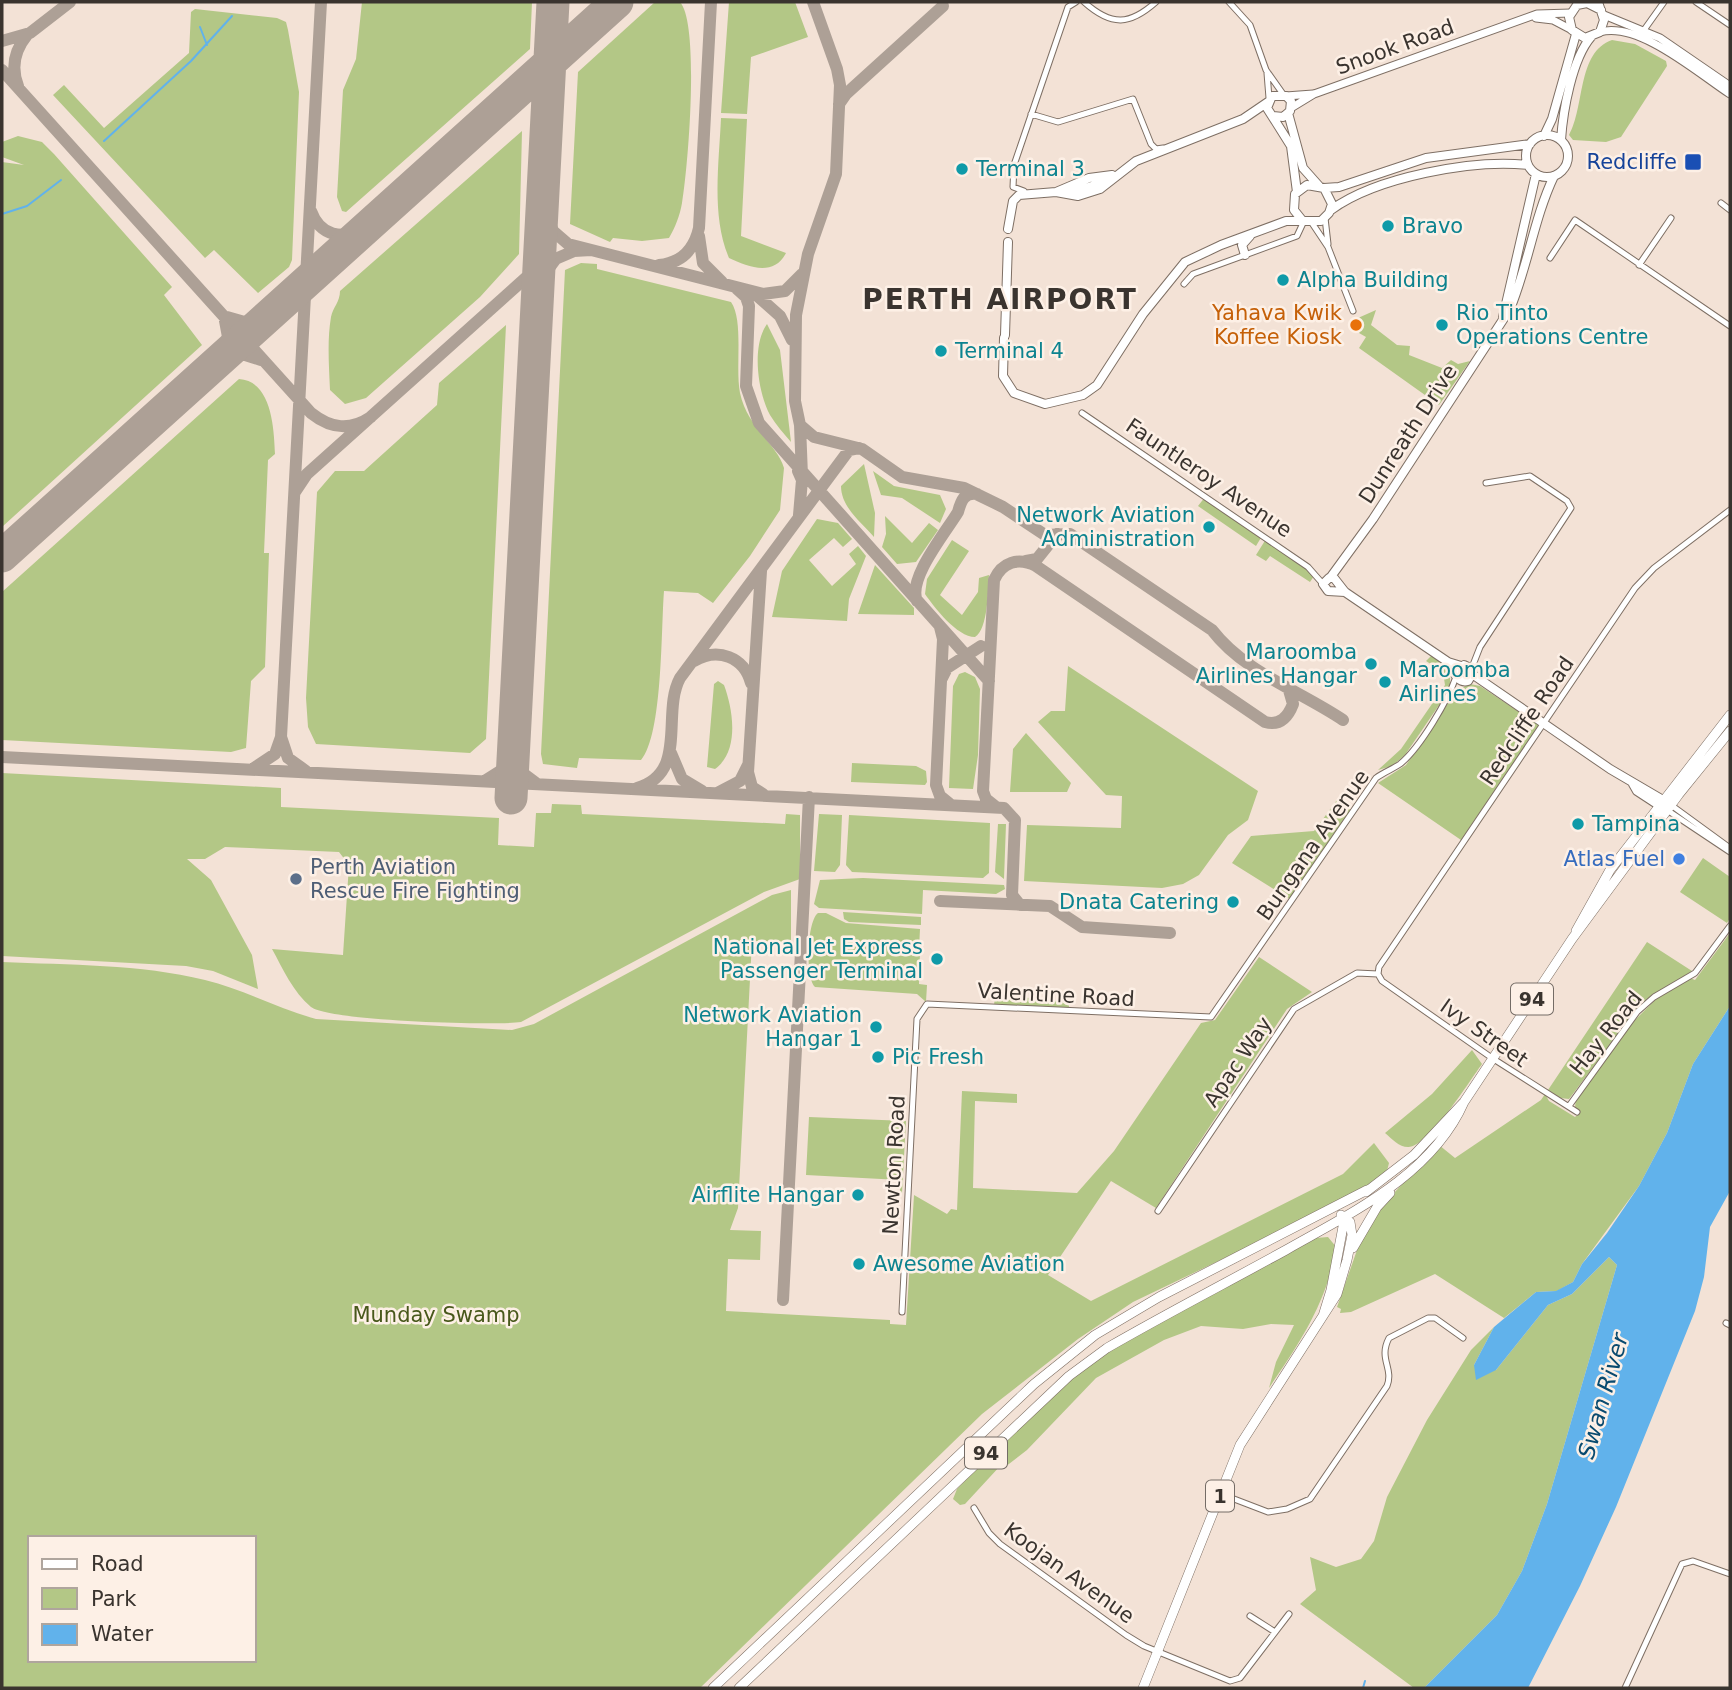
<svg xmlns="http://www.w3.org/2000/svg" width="1732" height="1690" font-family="'DejaVu Sans',sans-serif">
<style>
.green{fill:#b3c786;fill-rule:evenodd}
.water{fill:#61b2eb}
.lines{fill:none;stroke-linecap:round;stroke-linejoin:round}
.stream{stroke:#61b2eb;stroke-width:2}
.taxiway{stroke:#ada096;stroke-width:12}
.runway{stroke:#ada096;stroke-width:33}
.minor-casing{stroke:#7e6f64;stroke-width:7}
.tertiary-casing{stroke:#7e6f64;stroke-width:9}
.secondary-casing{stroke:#7e6f64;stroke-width:10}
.trunk-casing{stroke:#7e6f64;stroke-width:10}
.minor{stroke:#fff;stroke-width:5}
.tertiary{stroke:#fff;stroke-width:7}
.secondary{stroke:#fff;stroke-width:8}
.trunk{stroke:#fff;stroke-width:9}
.transit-dot{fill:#1a4fb4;stroke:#fdf0e6;stroke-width:2.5}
.culture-dot{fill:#0f9aa8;stroke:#fdf0e6;stroke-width:2.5}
.food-dot{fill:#e8710a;stroke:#fdf0e6;stroke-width:2.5}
.shop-dot{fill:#3f7fe0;stroke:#fdf0e6;stroke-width:2.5}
.service-dot{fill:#5c6f8a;stroke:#fdf0e6;stroke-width:2.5}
.labels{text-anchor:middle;stroke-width:5;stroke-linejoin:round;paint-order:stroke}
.shield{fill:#fdf0e6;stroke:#746c66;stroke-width:2}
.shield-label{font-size:19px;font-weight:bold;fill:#3a342f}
.street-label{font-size:21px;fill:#3a342f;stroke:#fdf0e6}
.transit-label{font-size:21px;fill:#164399;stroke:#fdf0e6;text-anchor:end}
.culture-label{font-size:21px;fill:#0d838f;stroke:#fdf0e6;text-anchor:start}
.food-label{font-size:21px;fill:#c56008;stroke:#fdf0e6;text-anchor:end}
.shop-label{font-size:21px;fill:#366cbe;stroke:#fdf0e6;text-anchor:end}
.service-label{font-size:21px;fill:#4e5e75;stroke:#fdf0e6;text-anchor:start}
.park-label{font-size:21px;fill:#48581b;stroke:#fdf0e6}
.water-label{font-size:23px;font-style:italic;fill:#094a6f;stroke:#fdf0e6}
.district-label{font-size:28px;font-weight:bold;letter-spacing:2px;fill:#3a342f;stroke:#fdf0e6}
</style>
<rect width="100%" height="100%" fill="#f3e2d6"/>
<path class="green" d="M362,2h170l-2,47 -184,163 -4,-1 -5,-14 6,-107 13,-31z
M655,2h25c20,22 8,167 2,201 -2,12 -7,25 -13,35l-27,3 -29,-3 -3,4 -40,-18 8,-152z
M729,2h66l13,35 -57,20 -4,57 -26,-1z
M195,9l82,9 9,4 2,8 11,62 -7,168 -3,7 -31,26 -44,-43 -9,8 -152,-163 11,-10 40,43 85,-75 2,-41z
M1612,40l23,4 31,17 1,5 -46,71 -15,5 -33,-2 -4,-5c16,-28 8,-83 43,-95z
M721,118l26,1 -6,117 45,17c-12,24 -38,14 -57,5 -18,-42 -10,-95 -8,-140z
M522,131l-3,123 -39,43 -114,101 -21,6 -15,-14c-1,-24 -3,-50 1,-73 2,-10 9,-15 9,-26z
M18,136l24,6 12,12 118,133 -8,8 38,50 -200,182v-365l22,3 -22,-8v-15z
M581,263l16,1v5l134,33c13,19 4,65 9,91 7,34 37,51 44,75l-4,42 -30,46 -37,47 -15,-10 -34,-2c-3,37 -1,144 -23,169l-62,-2 -2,10 -34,-4 -2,-10 24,-484z
M1376,310l-5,15 26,20 13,1 -1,9 33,13 9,-8 7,4 12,-3 -31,44 -80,-57 7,-11 -7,-4 4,-9 -5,-6z
M767,324l13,26 11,92c-7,-8 -15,-17 -21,-27 -12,-22 -19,-69 -3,-91z
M506,325l-20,414 -16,14 -154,-9 -8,-17 -2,-29 11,-206 18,-21h29l73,-66 2,-22z
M239,379c33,2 35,50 36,75l-7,6 -4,93h5l-4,114 -14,14 -5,67 -15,4 -229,-12v-148z
M864,464l11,49 -1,24c-13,-15 -33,-30 -33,-51z
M873,471l21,15 46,9 6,14 -6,14 -38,-25 -21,-3z
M1205,497l57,39 -6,10 -58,-40z
M885,516l27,27 17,-20 9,7 -22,32 -19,2 -15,-17 4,-13z
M817,519l21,4 14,16 -9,8 -9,-9 -25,22 23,26 24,-22 -7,-10 9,-8 8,10 -17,43 -2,22 -75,-4 10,-46z
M1266,539l46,32 2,5 -4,6 -40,-26 -4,5 -10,-6z
M952,540l17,11 -29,44 22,20 16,-23 1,-14 10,-3c-1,16 -1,54 -14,62 -18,0 -41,-30 -50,-43l2,-15z
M875,565l39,43v7l-56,-1z
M1433,654l17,16v19l-45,66 -13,11 -14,4 23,-21 44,-64 -2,-13 -17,-11z
M1068,666l190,125 -10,29 -20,15 -29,40 -16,9 -21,4 -138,-7 3,-56 94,3 1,-32 -16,-1 -68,-73 13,-11h14z
M965,672l10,5 5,12 -2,66 -5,34 -24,-1 4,-102 6,-12z
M718,681l6,4c9,24 16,66 -9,84l-8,-2 7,-83z
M1470,684l10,2 59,39 -78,115 -83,-57 28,-18 51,-75z
M1026,733l45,50 -4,9h-57l3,-43z
M852,763l64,3 10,5 1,11 -2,3 -74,-3z
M2,773l279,15v19l218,11 -1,27 36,2 2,-34h15l1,-9 29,1 1,9 203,10 1,-10 14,1v64l-36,13 -243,130c-28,4 -192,-1 -210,-15 -18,-15 -28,-38 -39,-58l71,6 6,-90 -10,-13 -114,-5 -20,12h-18l24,21 41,75 6,34 -45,-18 -27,-5 -184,-10z
M1337,800l14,10 -60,90 -59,-37 19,-27 63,-5z
M819,814l23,1 -2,50 -5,7 -21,-1z
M849,815l141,8 -1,50 -6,5 -131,-6 -6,-7z
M998,824h8l-2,55 -9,-7z
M1703,858l27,19v41l-3,5 -47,-31z
M863,878l141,7 1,4 -9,5 -73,-4 -1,24 -103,-6 -5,-4 6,-24z
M791,890v52l-39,-1 -14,267 -8,22 31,1 -1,29 -32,-1 -2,52 164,9v4l16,1 8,-130 33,19 4,-5 6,1 5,-119 55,3v9l-42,-2 -2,87 104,5 37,-42 87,-128 14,-3 44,-63 53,35 -25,17 -131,199 -45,-27 -63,94 43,26 252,-127 31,-31 15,20 -2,8 -35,26 -219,105 -55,37 -96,75 -282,274h-698v-726c67,3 138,2 203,18 38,9 73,29 111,39l196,11 22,-6 238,-129zM30,1538h224v122h-224z
M843,912l78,5v8l-72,-3 -5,-3z
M818,913h8l20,10 74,6 -1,20 -11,1 12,1 -1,33 8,1 -1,17 -9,-8 -102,-7c-10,-9 -8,-66 3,-74z
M1730,933v73l-37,58 -26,69 -28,53 -57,78 -9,18 -16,9 -21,1 -32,26 -69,-44 -84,38 -11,1 1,-4 -4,-2 26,-74 15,-23 61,-65 16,13 86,-58 4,-6 4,7 26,16 5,-5 -5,-5 1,-9 56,-75 25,-25 33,-20 5,2z
M1647,942l45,29 -51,33 -72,95 -9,-1 -12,-8z
M1038,989h3v12l28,1v6l-75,-3 1,-8 42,1z
M1472,1050l10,14c-12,16 -54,84 -74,83 -9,0 -16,-8 -23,-14l47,-39z
M809,1117l97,4 -4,72 -2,1v-14l-94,-5z
M1328,1237l9,11c-12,57 -36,93 -68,140l7,-26 18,-37 -23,-1 -28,5 -42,-3 -37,14 -68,38 -69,72 -22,17 -4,-2 -36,39 -5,1 -7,-6 4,-10c38,-39 75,-81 119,-114 73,-55 160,-93 240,-137z
M1609,1257l8,8 -70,239 -25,67 -25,44 -73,73h-10l-114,-84 16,-14 -6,-33 26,10 25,-8 13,-18 13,-44 40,-77 44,-70 23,-23 -20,38 22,5 52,-65 24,-11z"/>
<path class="water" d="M1730,1006v185l-20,36 -6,50 -9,34 -79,196 -36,79 -52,102h-104l73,-73 25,-44 25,-67 70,-239 -8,-8 -37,37 -24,11 -52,65 -20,10 -2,-15 20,-38 42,-35 20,-1 17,-9 9,-18 25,-31 32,-47 28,-53 26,-69z"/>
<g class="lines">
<path class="stream" d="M200,27l7,18
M104,141l87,-80 41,-45
M2,214l25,-8 34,-26
M1363,1688l2,-7"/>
<path class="taxiway" d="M813,2l24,67 3,16 -4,89 -28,80 -12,61 -1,86 5,24 14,12 48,12 40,28 62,11 39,19 42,28 25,-1 142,96c32,42 88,61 131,90
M2,41l28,-8 40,-31
M2,70l309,343c20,16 39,18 60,4
M18,86c-7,-18 -4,-35 9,-51
M839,104l7,-10 97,-88
M542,204l11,27 15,13 195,50 22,-3 17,-17
M311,211c9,25 31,29 53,18
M699,236l4,27 19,19
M659,265c22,-2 35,-15 40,-37l12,-226
M529,271l10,-23 2,-20
M538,283l17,-23
M735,287l11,10 3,9 -3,80 13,37 230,258
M309,292l15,-27
M754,293l26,23 12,24
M292,294l13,-18
M227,317l21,6 23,-10
M225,321l3,16 -10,24 24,-7 19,6
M800,425l2,51
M798,471l4,9 -3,35
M295,492l12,-18 232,-208 35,-15 17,-1
M1026,561l11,-2 20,-25
M761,571l-13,201 4,15 11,7
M917,601c-10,-22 29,-69 41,-89 3,-11 6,-20 19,-18
M940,627l3,12 -7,146 4,11 11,9
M694,661c24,-14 50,-4 57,22
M942,678l5,-10 34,-22
M281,737l7,21 18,13
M514,751l6,20 16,12
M671,753l11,26 20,12
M2,757l1002,51 11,12 -3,75 8,10
M254,768l21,-14 6,-17 40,-735
M486,780l19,-12 9,-24
M637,788c52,-15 24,-75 43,-110l169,-228 10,-2
M719,792l21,-11 8,-16
M996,807l-10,-8 -3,-8 11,-211c8,-18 24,-23 42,-14l229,156c15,4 23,-5 28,-18l-4,-14
M940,901l110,5 32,21 88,6
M783,1300l26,-503"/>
<path class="runway" d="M2,556l615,-554
M511,798l42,-796"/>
<defs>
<path id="minor" d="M1084,2c28,25 46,23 72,0
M1229,2l21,23 16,45 17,24
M1696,2l34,23
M1644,30l20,-28
M1267,73l2,25
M1031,114l27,8 75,-23 18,45 5,5 7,-1
M1024,191l-11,-4 1,-22 54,-158 8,-5
M1721,203l9,7
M1325,218l3,26
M1312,223l16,24 25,64
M1550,258l25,-38 155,106
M1639,265l32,-47
M1184,284l9,-10 104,-38 7,-15
M1082,413l226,154 15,17
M1471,670l9,-23 91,-139 -4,-7 -37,-25 -44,7
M1671,805l59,43
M1667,810l63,42
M1378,974l1,-7 256,-379 19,-20 76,-58
M1378,974l4,7 110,77 85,54
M1569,1106l68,-94 17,-15 41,-24 35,-47
M1158,1211l136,-202 63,-36 21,1
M902,1312l15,-293 10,-15 284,13 165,-239c8,-6 17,-9 24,-14 20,-16 48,-64 56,-87
M1726,1323l4,2
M1221,1494l47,18 19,-3 23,-10 77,-113c7,-18 -9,-27 2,-48l39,-20h7l28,20
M974,1508l15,25 11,11 126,91 18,11 86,35 10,-3 49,-64
M1250,1616l25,16
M1625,1688l57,-124 11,-3 37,13"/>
<path id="tertiary" d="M1604,15l56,23 70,48
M1536,18l17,2 19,10
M1600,32c39,-11 99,42 130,62
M1286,96l27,-2
M1291,108l23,-14 223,-80 34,-1"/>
<path id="secondary" d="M1598,2l6,18 -4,12 -15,6 -13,-8 -3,-13 8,-12 10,-2 14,7
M1288,113l15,55 16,18
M1273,116l10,1 7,-6 1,-10 -5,-5h-14l-5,12 24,38 6,46
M1526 156a21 21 0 1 1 42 0a21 21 0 1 1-42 0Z
M1544,136l8,-17 24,-85
M1561,140c2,-29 11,-81 30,-103
M1324,188l15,-1 87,-29 104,-14
M1056,192l33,-14 23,-3
M1070,193l34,-11
M1331,210c45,-33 142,-51 197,-45
M1008,229l5,-28 6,-6 37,-3 22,4 22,-7 36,-28 107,-42 25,-17
M1245,255l-3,-10 8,-9
M1503,317l33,-143
M1005,335l3,-93
M1004,338l-1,38 11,17 31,11 38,-9 14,-10 46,-71 42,-52 36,-17 65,-24h35l8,-8 3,-9 -8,-16 -17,-3 -12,9 -1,16 8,10
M1330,578l43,-59 137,-210c18,-43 24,-91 44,-133
M1345,592l-17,-1 -5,-7 6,-6h5l11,14 103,70 13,4
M1448,662c5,8 9,22 20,19l4,-7 -2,-6 -6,-3 -8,8
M1472,674l138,95 58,34
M1633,784l4,7 26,17"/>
<path id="trunk" d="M1576,931l34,-61 120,-155
M1366,1192l48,-37 50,-53 108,-163 107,-145 51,-63
M1353,1248l24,-41 13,-14
M1323,1316l8,-26 14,-74
M713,1688l321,-304 61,-49 64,-38 208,-107
M739,1688l330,-312 38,-28c59,-34 119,-65 179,-98 65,-37 146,-75 178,-148
M1143,1688l97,-243 97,-151 10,-34 5,-25 -2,-13 -9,-7"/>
</defs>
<use href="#minor" class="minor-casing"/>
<use href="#tertiary" class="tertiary-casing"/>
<use href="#secondary" class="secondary-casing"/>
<use href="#trunk" class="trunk-casing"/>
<use href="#minor" class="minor"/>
<use href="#tertiary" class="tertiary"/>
<use href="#secondary" class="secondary"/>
<use href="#trunk" class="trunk"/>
</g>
<rect class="transit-dot" x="1684" y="153" width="18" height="18" rx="3.5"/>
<g class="culture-dot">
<circle cx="962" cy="169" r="7"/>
<circle cx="1388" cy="226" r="7"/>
<circle cx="1283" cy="280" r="7"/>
<circle cx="1442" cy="325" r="7"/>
<circle cx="941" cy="351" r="7"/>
<circle cx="1209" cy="527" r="7"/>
<circle cx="1371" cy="664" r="7"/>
<circle cx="1385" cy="682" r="7"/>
<circle cx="1578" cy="824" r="7"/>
<circle cx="1233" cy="902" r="7"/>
<circle cx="937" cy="959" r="7"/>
<circle cx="876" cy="1027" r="7"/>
<circle cx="878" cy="1057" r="7"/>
<circle cx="858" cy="1195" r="7"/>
<circle cx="859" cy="1264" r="7"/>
</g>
<circle class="food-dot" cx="1356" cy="325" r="7"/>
<circle class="shop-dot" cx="1679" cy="859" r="7"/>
<circle class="service-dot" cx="296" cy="879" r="7"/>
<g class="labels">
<g class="shield">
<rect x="1511" y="983.5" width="42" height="31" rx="5"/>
<rect x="965" y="1437.5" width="42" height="31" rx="5"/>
<rect x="1206" y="1480.5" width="28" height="31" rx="5"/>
</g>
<g class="shield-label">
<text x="1532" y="1006">94</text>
<text x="986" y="1460">94</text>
<text x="1220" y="1503">1</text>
</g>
<g class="street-label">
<text transform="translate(1395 47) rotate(-20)" y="7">Snook Road</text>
<text transform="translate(1408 434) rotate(-57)" y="7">Dunreath Drive</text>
<text transform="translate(1209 478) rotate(34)" y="7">Fauntleroy Avenue</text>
<text transform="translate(1527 721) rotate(-56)" y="7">Redcliffe Road</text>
<text transform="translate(1313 845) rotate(-55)" y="7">Bungana Avenue</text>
<text transform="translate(1056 995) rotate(3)" y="7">Valentine Road</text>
<text transform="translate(1484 1033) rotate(35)" y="7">Ivy Street</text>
<text transform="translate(1606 1033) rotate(-51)" y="7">Hay Road</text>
<text transform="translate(1238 1062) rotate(-56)" y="7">Apac Way</text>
<text transform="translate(894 1165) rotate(-87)" y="7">Newton Road</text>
<text transform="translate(1069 1573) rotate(36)" y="7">Koojan Avenue</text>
</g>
<g class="transit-label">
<text x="1677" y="169">Redcliffe</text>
</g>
<g class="culture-label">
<text x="976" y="176">Terminal 3</text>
<text x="1402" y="233">Bravo</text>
<text x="1297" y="287">Alpha Building</text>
<text x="1456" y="320">Rio Tinto<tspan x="1456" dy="24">Operations Centre</tspan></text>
<text x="955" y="358">Terminal 4</text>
<text x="1195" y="522" text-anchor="end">Network Aviation<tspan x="1195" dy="24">Administration</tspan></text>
<text x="1357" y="659" text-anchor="end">Maroomba<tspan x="1357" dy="24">Airlines Hangar</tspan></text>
<text x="1399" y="677">Maroomba<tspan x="1399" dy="24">Airlines</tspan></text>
<text x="1592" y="831">Tampina</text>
<text x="1219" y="909" text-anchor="end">Dnata Catering</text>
<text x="923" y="954" text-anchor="end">National Jet Express<tspan x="923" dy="24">Passenger Terminal</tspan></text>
<text x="862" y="1022" text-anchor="end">Network Aviation<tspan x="862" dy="24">Hangar 1</tspan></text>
<text x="892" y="1064">Pic Fresh</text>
<text x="844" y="1202" text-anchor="end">Airflite Hangar</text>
<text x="873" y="1271">Awesome Aviation</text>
</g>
<g class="food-label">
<text x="1342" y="320">Yahava Kwik<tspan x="1342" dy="24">Koffee Kiosk</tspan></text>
</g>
<g class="shop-label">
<text x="1665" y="866">Atlas Fuel</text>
</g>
<g class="service-label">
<text x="310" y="874">Perth Aviation<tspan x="310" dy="24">Rescue Fire Fighting</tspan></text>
</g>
<g class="park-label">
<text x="436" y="1322">Munday Swamp</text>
</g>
<g class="water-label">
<text transform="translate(1603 1396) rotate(-74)" y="8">Swan River</text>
</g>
<g class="district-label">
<text x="1000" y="309">PERTH AIRPORT</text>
</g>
</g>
<rect width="1732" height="1690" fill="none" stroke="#3a342f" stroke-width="7"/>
<rect x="28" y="1536" width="228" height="126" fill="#fdf0e6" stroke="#afa59d" stroke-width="2"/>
<rect x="42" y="1559" width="35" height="10" fill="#ffffff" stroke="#afa59d" stroke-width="2"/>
<text x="91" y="1571" font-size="21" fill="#3a342f">Road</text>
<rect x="42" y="1588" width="35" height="21" fill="#b3c786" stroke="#afa59d" stroke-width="2"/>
<text x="91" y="1606" font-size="21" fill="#3a342f">Park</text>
<rect x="42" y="1624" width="35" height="21" fill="#61b2eb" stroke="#afa59d" stroke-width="2"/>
<text x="91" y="1641" font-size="21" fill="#3a342f">Water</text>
</svg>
